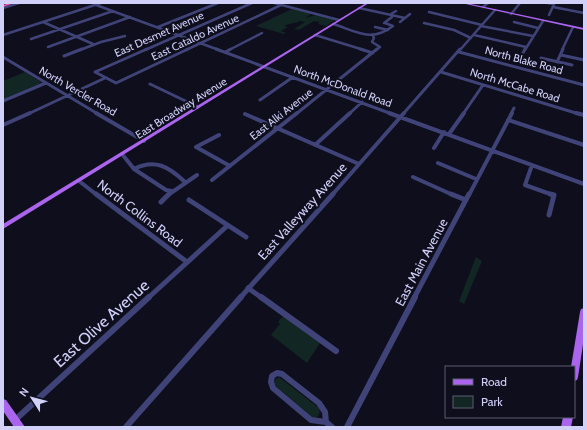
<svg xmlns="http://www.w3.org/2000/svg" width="587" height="430" font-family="Cabin,sans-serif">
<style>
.green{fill:#122623}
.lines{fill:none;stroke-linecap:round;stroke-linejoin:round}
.minor-far4{stroke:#3f4377;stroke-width:2.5}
.minor-far3{stroke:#3f4377;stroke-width:3}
.minor-far2{stroke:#3f4377;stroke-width:4}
.minor-far1{stroke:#3f4377;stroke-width:5}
.minor{stroke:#3f4377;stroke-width:6}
.major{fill:#aa64ed;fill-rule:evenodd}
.highway{fill:#eb59b0;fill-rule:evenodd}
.labels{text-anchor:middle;stroke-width:4;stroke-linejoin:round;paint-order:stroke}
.far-street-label{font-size:11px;fill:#d0d0f9;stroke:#0f0e1d}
.street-label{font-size:13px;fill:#d0d0f9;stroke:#0f0e1d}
.near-street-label{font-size:16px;fill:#d0d0f9;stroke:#0f0e1d}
</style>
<rect width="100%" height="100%" fill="#0f0e1d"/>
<path class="green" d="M292,9l18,4v2l-5,3 11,-3 19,5 -9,6 -8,-2 2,-2 -6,-1 -15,9 -5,-1 11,-7 -5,-1c-6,3 -11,2 -16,5l4,1 -7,4 5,2 -2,1 -28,-8z
M25,72l17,11 -39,17v-19z
M476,257l6,4 -18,43 -5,-3z
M283,316l37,27 -13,20 -36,-28 9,-11 -2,-2z
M279,377l40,31c1,4 1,7 -3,10l-4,-1 -36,-31c-2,-4 -2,-6 3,-9z"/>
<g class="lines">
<path class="minor-far4" d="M274,3l65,17
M547,3l7,1 -5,11
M96,5l123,45
M483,7l5,-4
M553,7l31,6
M3,8l16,-5
M359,8l46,10
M429,12l53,13
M511,14l9,-11
M43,22l50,22
M400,22l10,-8
M514,22l24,6
M384,23l8,-6 -1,-3 5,-3
M424,23l30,7 17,8
M333,24c23,7 38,19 60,2l-8,-3
M481,26l52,10
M158,27l60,-24
M375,27l13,3
M3,35l98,-32
M315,35l49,15
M474,35l52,12
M373,36l1,2 -2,4 8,5 -4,3
M31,39l82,-28
M48,47l82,-30
M80,50l21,-8 24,-6
M145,50l107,-47
M186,50l95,-45
M229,50l33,-17
M460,50l35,-40
M525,50l18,-29
M562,50l11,-23"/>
<path class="minor-far3" d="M216,49l176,65
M360,49l13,4
M225,52l6,-3
M459,52l125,33
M523,53l2,-4
M561,55l23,5
M64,56l18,-7
M3,57l95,57
M541,58l31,7
M557,62l6,-13
M95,72l21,11 72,-34
M95,72l52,-23
M441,72l138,42
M150,84l48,23
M260,100l33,-23
M3,101l43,-18
M28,114l77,-36
M296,114l81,-65
M349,114l13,-12
M403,114l57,-65
M463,114l20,-29
M511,114l3,-6"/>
<path class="minor-far2" d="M96,113l48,28
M389,113l195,71
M576,113l8,2
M245,114l114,50
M508,120l76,25
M3,125l27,-12
M449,134l15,-21
M219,135l-23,12 34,19
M315,145l35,-32
M434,148l10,-16
M122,154l12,15 32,21 6,1
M438,163l38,16
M532,165l-7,20 28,10
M134,169c21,-11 35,-2 51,13
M413,177l40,18
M212,180l85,-67
M79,181l18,14
M168,195l29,-20
M332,195l72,-82
M469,195l43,-82"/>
<path class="minor-far1" d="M96,194l91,68
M451,194l15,6
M189,200l57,37
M161,202l8,-8
M549,215l5,-20 -4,-1
M248,288l14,10
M148,298l79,-72
M240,298l93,-104
M414,298l55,-104"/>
<path class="minor" d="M261,297l75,54
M277,373l5,1 37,29 6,9 1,10 -15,-2 -38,-32 -2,-6 1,-6z
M15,420l134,-123
M326,422l6,5
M126,427l115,-130
M347,427l68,-130"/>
<path class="major" d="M366,3h3l-366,226v-5z
M461,3h5l118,25v2z
M584,308v30l-6,39 -1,3 -3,1v-14h-3l9,-55 1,-3z
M3,399l3,1 19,27h-11l-11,-16z
M563,417h10l-2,10h-10z"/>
<path class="highway" d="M9,3h5l-11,4v-2z"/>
</g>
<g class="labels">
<g class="far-street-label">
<text transform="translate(159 34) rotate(-24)" y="4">East Desmet Avenue</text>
<text transform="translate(195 37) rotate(-25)" y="4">East Cataldo Avenue</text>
<text transform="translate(524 60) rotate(15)" y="4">North Blake Road</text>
<text transform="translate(515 85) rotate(17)" y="4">North McCabe Road</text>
<text transform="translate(343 86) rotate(20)" y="4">North McDonald Road</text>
<text transform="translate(78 91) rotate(30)" y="4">North Vercler Road</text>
<text transform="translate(181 108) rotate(-32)" y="4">East Broadway Avenue</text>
<text transform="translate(281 114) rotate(-38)" y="4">East Alki Avenue</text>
</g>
<g class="street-label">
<text transform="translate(302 211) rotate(-48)" y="5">East Valleyway Avenue</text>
<text transform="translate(140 213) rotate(37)" y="5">North Collins Road</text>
<text transform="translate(421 262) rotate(-62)" y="5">East Main Avenue</text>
</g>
<g class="near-street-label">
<text transform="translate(101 323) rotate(-42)" y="6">East Olive Avenue</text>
</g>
</g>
<rect width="587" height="430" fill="none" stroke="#d0d0f9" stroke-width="8"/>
<rect x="445" y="366" width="130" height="52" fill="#0f0e1d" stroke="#5c5c75"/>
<rect x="453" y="379" width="20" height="6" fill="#aa64ed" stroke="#5c5c75"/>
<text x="481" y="386" font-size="12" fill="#d0d0f9">Road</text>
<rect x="453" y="396" width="20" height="12" fill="#122623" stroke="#5c5c75"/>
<text x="481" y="406" font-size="12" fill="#d0d0f9">Park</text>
<g transform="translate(32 398) rotate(306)" stroke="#0f0e1d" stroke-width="3" paint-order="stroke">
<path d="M0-3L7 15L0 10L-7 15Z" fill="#d0d0f9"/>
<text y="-6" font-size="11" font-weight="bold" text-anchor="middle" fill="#d0d0f9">N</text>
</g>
</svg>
